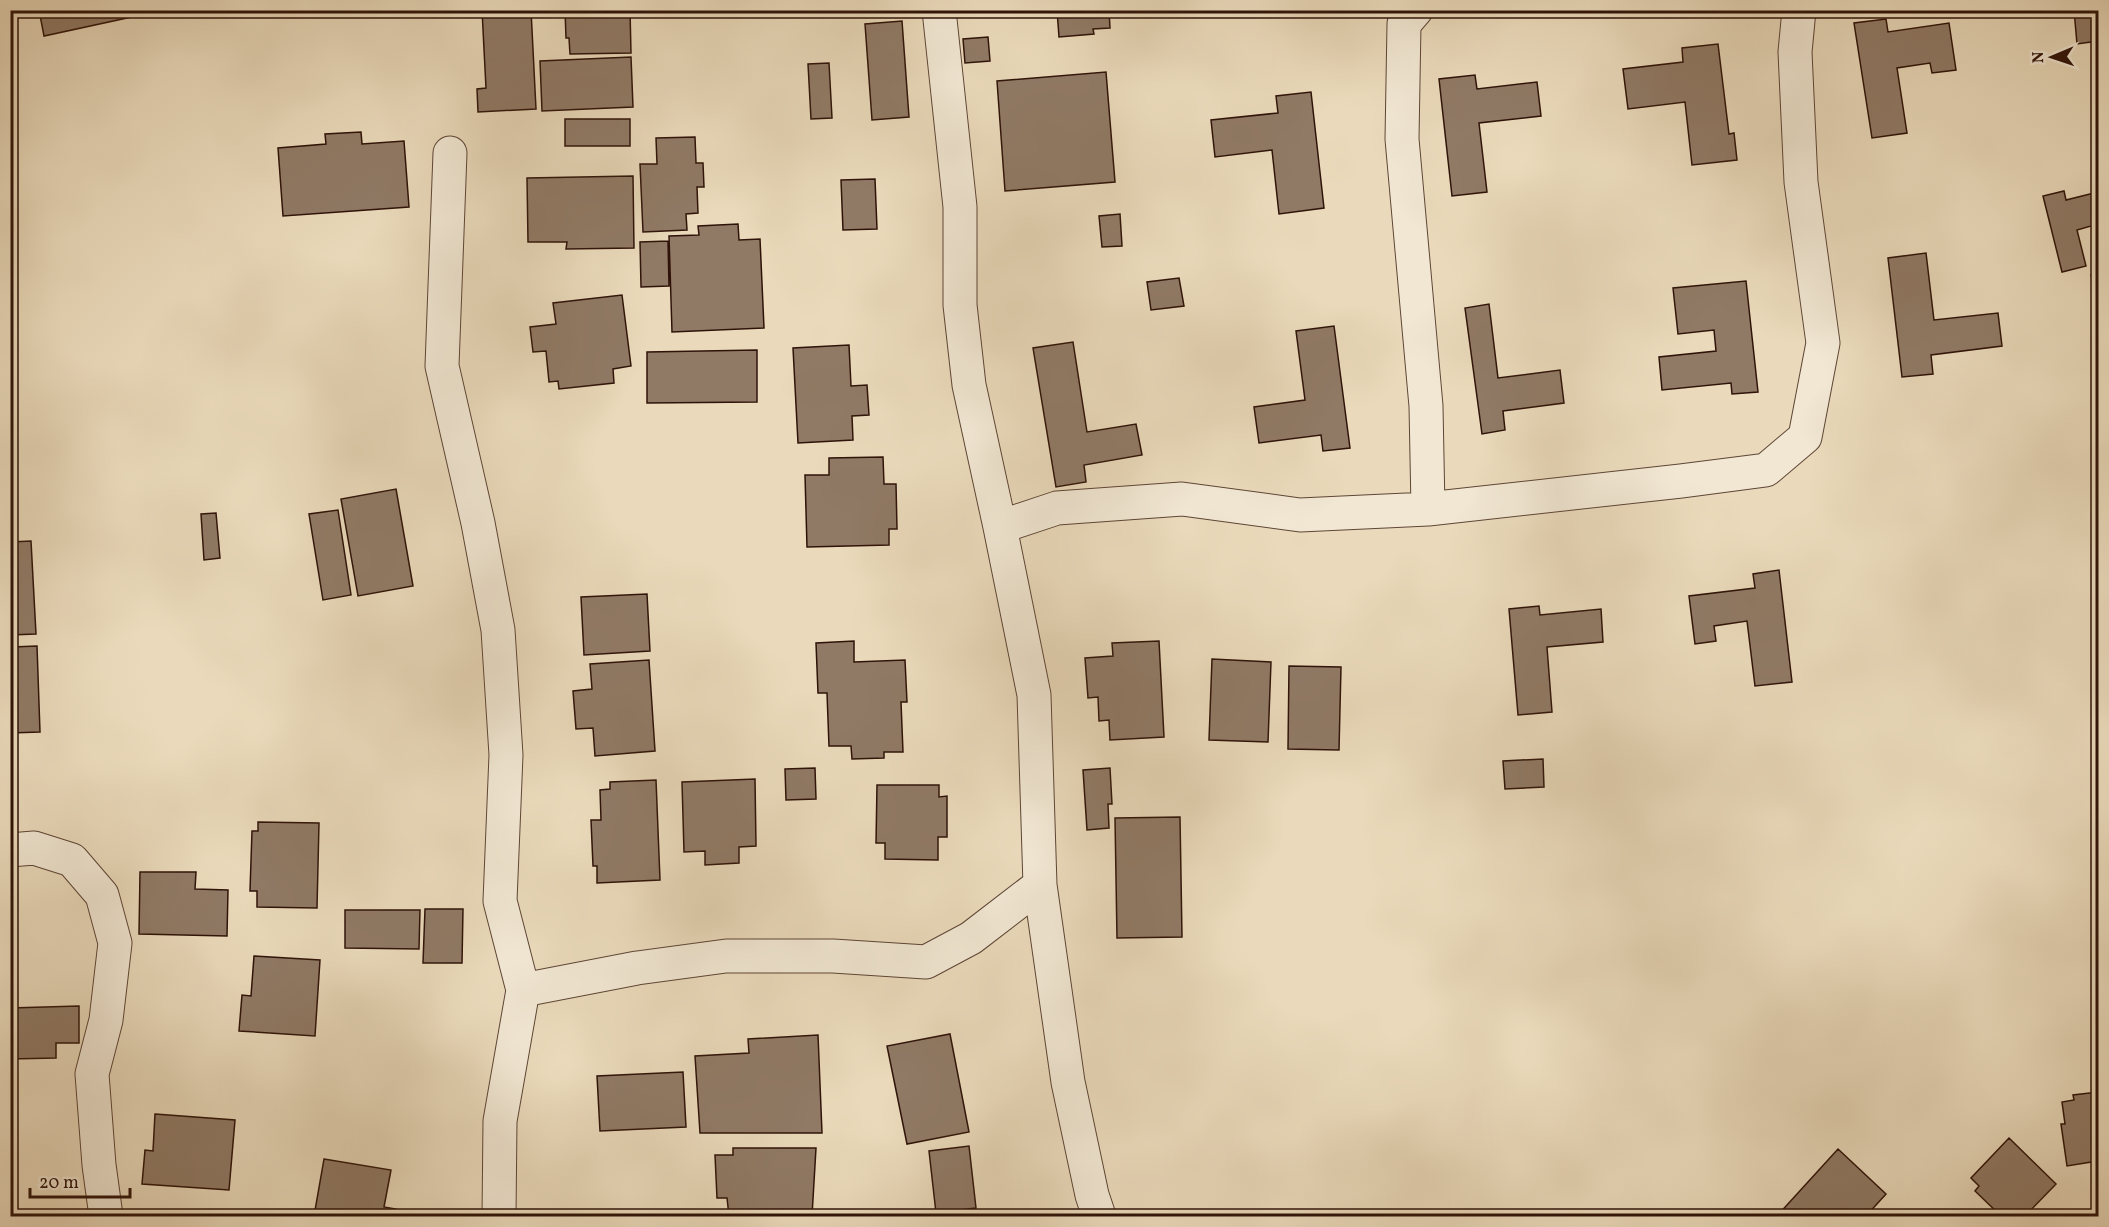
<svg xmlns="http://www.w3.org/2000/svg" width="2109" height="1227" font-family="Vollkorn,serif">
<style>
.building{fill:#907a66;stroke:#2f1309;stroke-width:1.5}
.lines{fill:none;stroke-linecap:round;stroke-linejoin:round}
.minor-casing{stroke:#5e4536;stroke-width:35}
.minor{stroke:#f1e7d3;stroke-width:33}
</style>
<rect width="100%" height="100%" fill="#eadabb"/>
<filter id="stains"><feTurbulence type="fractalNoise" baseFrequency=".00333" numOctaves="4"/><feColorMatrix values="0 0 0 0 .2 0 0 0 0 .09 0 0 0 0 .02 0 0 0 .5 -.17"/></filter>
<radialGradient id="worn" r=".72"><stop offset=".6" stop-color="#630" stop-opacity="0"/><stop offset="1" stop-color="#630" stop-opacity=".3"/></radialGradient>
<path class="building" d="M39,10h125l-120,26z
M482,10h49l5,99 -58,3 -1,-23 9,-1z
M565,10h65l1,43 -61,1 -1,-16h-3z
M1057,10h52l1,18 -17,1 1,5 -35,3z
M2074,10h24v31l-21,3z
M1886,19l2,13 61,-9 7,47 -24,3 -2,-10 -33,5 10,65 -35,5 -18,-115z
M902,21l7,96 -37,3 -7,-96z
M988,37l2,24 -25,2 -2,-24z
M1718,44l11,90 5,-1 3,27 -45,5 -7,-63 -57,7 -5,-40 60,-7 -1,-14z
M631,57l2,50 -91,4 -2,-50z
M829,63l3,55 -21,1 -3,-55z
M1106,72l9,110 -110,9 -8,-110z
M1475,75l2,14 60,-7 4,34 -62,7 8,69 -35,4 -13,-117z
M1311,92l13,116 -45,6 -7,-64 -57,7 -4,-37 67,-7 -2,-17z
M565,119h65v27h-65z
M361,132l1,12 42,-3 5,66 -126,9 -5,-68 48,-4 -1,-10z
M695,137l1,26h7l1,24h-7l1,26 -12,1 1,16 -44,2 -3,-68h17l-1,-26z
M633,176l1,72 -68,1 1,-7h-39l-1,-64z
M875,179l2,50 -34,1 -2,-50z
M2064,191l2,9 32,-8v32l-21,6 9,36 -24,6 -19,-76z
M1120,214l2,32 -20,1 -3,-31z
M738,224l1,16 21,-1 4,89 -92,4 -3,-96 30,-1 -1,-9z
M668,241l1,45 -28,1 -1,-45z
M1926,253l8,67 64,-7 4,33 -71,9 2,19 -31,3 -14,-119z
M2098,273v29l-7,-27z
M1179,278l5,28 -33,4 -4,-28z
M1746,281l12,111 -26,2 -1,-11 -69,7 -3,-33 57,-6 -2,-21 -36,4 -5,-46z
M622,295l9,71 -18,3 1,14 -55,6 -1,-8 -9,1 -3,-31 -13,1 -3,-25 26,-3 -3,-21z
M1489,304l9,74 62,-8 4,33 -61,8 2,19 -23,4 -17,-126z
M1334,326l16,122 -27,3 -2,-16 -62,8 -5,-36 51,-7 -9,-69z
M1073,342l14,90 49,-8 6,31 -58,10 2,17 -30,5 -23,-139z
M849,345l2,41 16,-1 2,30 -17,1 1,24 -55,3 -5,-95z
M757,350v52l-110,1v-51z
M883,457l1,27h12l1,45h-8v16l-82,2 -2,-72h24v-17z
M396,489l17,97 -55,10 -17,-97z
M338,510l13,85 -28,5 -14,-86z
M216,513l4,45 -16,2 -3,-46z
M31,541l5,93 -26,1v-93z
M1779,570l13,112 -37,4 -8,-65 -33,5 2,15 -21,3 -6,-48 66,-8 -2,-14z
M647,594l3,57 -66,4 -3,-58z
M1539,606l1,9 61,-6 2,33 -56,5 5,65 -34,3 -9,-106z
M854,641v21l51,-2 2,42h-6l2,50h-19v6l-32,1 -1,-13h-22l-2,-53h-9l-2,-50z
M1159,641l5,96 -54,3 -1,-20 -10,1 -1,-24 -10,1 -3,-40 28,-2 -1,-13z
M37,646l3,86 -30,1 2,-86z
M1212,659l59,3 -3,80 -59,-2z
M649,660l6,91 -60,5 -2,-28 -17,1 -3,-38 19,-2 -2,-25z
M1289,666l52,1 -2,83 -51,-1z
M1543,759l1,28 -39,2 -2,-28z
M815,768l1,31 -30,1 -1,-31z
M1110,768l2,36h-4l1,24 -22,2 -4,-60z
M755,779l1,67 -17,1v16l-34,2v-14l-21,1 -2,-70z
M656,780l4,100 -63,3v-17h-4l-2,-46h10l-1,-30 10,-1v-7z
M877,785h62v12l8,-1v41h-9v23l-53,-1v-16h-9z
M1180,817l2,120 -65,1 -2,-120z
M258,822l61,1 -2,85 -60,-1v-16h-7l2,-60h6z
M140,872h56l-1,17 33,1 -1,46 -88,-2z
M425,909h38l-1,54h-39z
M345,910h75l-1,39 -74,-1z
M254,956l66,4 -5,76 -76,-5 3,-36 9,1z
M79,1006v37h-23v15l-46,1v-51z
M950,1034l19,98 -62,12 -20,-98z
M818,1035l4,98h-122l-5,-77 54,-3 -1,-14z
M683,1072l3,55 -86,4 -3,-55z
M2098,1092v74v-5l-31,5 -6,-42h4l-3,-22 12,-2 -1,-5z
M155,1114l80,6 -6,70 -87,-6 3,-34 8,1z
M2009,1138l47,46 -31,32h-24l-26,-25 4,-5 -8,-8z
M969,1146l7,62 -40,5 -7,-62z
M733,1148h83l-4,68h-83l-2,-18h-10l-2,-43h18z
M1838,1149l48,45 -20,22h-89z
M324,1159l67,11 -7,37 12,2 -1,7h-81z"/>
<g class="lines">
<defs>
<path id="minor" d="M939,10l21,197v98l9,80 31,142
M1416,10l-12,14 -2,115 24,267 2,103
M450,153l-8,213 36,157 20,107 8,125 -6,146 23,89 -23,131 -1,95
M10,850l24,-2 38,12 30,35 13,48 -9,77 -14,54 7,91 7,51
M523,990l114,-22 89,-12h107l93,6 45,-24 69,-53
M1099,1216l-7,-21 -24,-113 -28,-197 -6,-190 -34,-168 57,-19 125,-9 118,16 128,-6 253,-28 85,-11 39,-33 18,-94 -22,-161 -6,-130 4,-42"/>
</defs>
<use href="#minor" class="minor-casing"/>
<use href="#minor" class="minor"/>
</g>
<rect width="2109" height="1227" fill="none" stroke="#eadabb" stroke-width="36"/>
<rect x="12" y="12" width="2085" height="1203" fill="none" stroke="#2f1309" stroke-width="3"/>
<rect x="18" y="18" width="2073" height="1191" fill="none" stroke="#2f1309" stroke-width="1.5"/>
<g transform="translate(2052 57) rotate(268)" stroke="#f1e7d3" stroke-width="4.5" paint-order="stroke">
<path d="M0-4.5L10 22L0 15L-10 22Z" fill="#2f1309"/>
<text y="-9" font-size="16" font-weight="bold" text-anchor="middle" fill="#2f1309">N</text>
</g>
<path d="M30 1188v9h100v-9" fill="none" stroke="#2f1309" stroke-width="3"/>
<text x="39" y="1188" font-size="18" fill="#2f1309" stroke="#f1e7d3" stroke-width="4.5" paint-order="stroke">20 m</text>
<rect width="100%" height="100%" filter="url(#stains)"/>
<rect width="100%" height="100%" fill="url(#worn)"/>
</svg>
